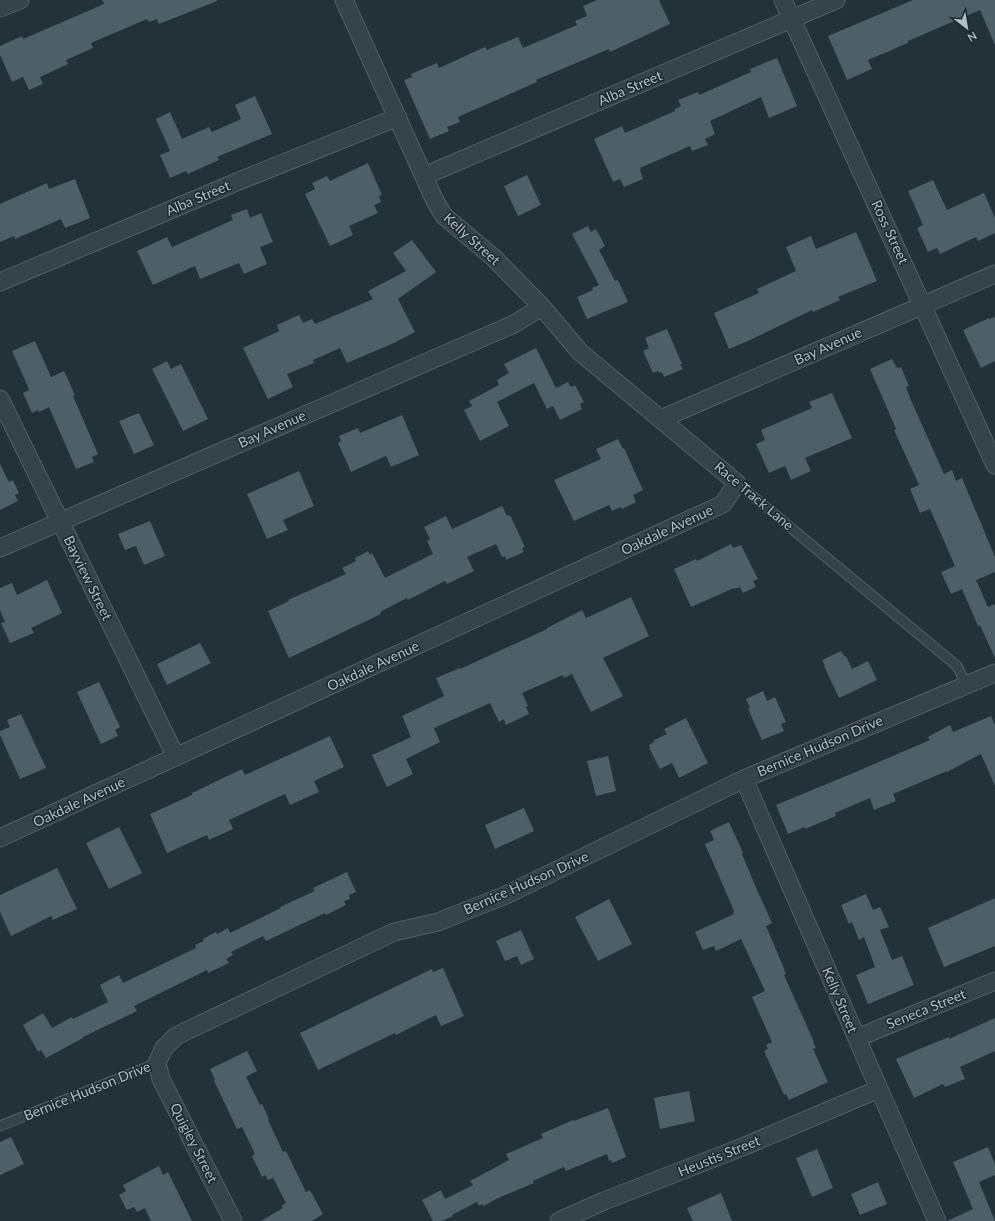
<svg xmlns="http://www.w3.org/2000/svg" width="995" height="1221" font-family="Lato,sans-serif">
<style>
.building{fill:#4d5f67}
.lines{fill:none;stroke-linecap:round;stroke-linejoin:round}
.lane-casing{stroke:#536167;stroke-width:11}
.street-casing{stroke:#536167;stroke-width:19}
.lane{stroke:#364349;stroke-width:9}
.street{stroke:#364349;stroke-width:17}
.labels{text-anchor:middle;stroke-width:3;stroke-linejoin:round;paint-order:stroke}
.street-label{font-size:14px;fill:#b0bec5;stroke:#1b282e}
</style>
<rect width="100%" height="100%" fill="#223238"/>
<path class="building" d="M102,0h115v1l-58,23 -2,-5 -8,3 -2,-3 -56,24 2,5 -27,12 2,4 -28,13 3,7 -14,6 -6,-13 -11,5 -12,-27v-9l22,-10 1,3 81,-35z
M597,0h62l11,24 -60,28 -1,-3 -73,31 1,2 -79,35 2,5 -13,5 2,4 -19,8 -26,-59 8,-3 -1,-3 26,-11 2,5 46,-21 2,3 31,-13 5,11 54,-23 -2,-4 12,-5 -4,-10z
M913,0h82v45l-15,-35 -72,31v2l-40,17 4,9 -25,11 -19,-44z
M777,58l20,48 -28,12 -8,-21 -51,24 5,13 -10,5 3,6 -16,6 -2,-5 -50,22 1,1 -1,1 3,9 -19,8 -4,-8 -7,3 -19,-43 28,-13 3,7 50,-22v-2l6,-3 -3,-6 20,-8 1,3 52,-23 -1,-3z
M255,96l17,38 -55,23 2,3 -31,14 -2,-3 -16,7 -10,-23 10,-4 -14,-32 14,-7 12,27 27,-12 3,5 29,-13 -6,-14z
M368,163l14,32 -3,1 2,6 -7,3 4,8 -29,13 4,9 -23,11 -25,-52 10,-5 -3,-6 15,-7 3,5z
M527,175l14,30 -23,11 -14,-30z
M75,179l15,39 -25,10 -4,-9 -46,20 -1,-3 -14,6v-38l47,-21 2,6z
M933,180l14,30 37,-17 11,25v15l-17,8 -2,-4 -36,17 -3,-6 -9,4 -11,-24 6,-3 -15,-34z
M247,209l3,9 11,-5 12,29 -13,5 7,17 -23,10 -5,-11 -39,16 -5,-13 -42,19 -16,-34 30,-14 5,10 61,-27 -2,-5z
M588,226l3,6 5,-3 9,17 -6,4 16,31 3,-1 10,22 -41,17 -10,-22 16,-7 -1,-2 7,-3 -27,-51z
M856,232l21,49 -39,16 2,3 -27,12 -1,-2 -62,30 -21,9 -15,-36 45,-20 -2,-4 39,-18 -10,-24 25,-11 5,13z
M412,240l24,32 -38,27 17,33 -21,11 -47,20 -7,-15 -27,12 1,3 -27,11 6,13 -25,12 -25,-51 36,-17 -2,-6 22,-10 4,8 9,-4 3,5 58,-25 -5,-8 38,-20 -13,-18z
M995,317v44l-14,7 -18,-38 26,-12v1z
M667,329l15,35h-2l3,5 -19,8 -2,-5 -3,1 -1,-2 -5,2 -10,-22 6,-3 -4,-10z
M35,341l16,36 13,-6 11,24 -2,1 25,58 -6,3 2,5 -18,7 -27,-62 -10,5 -1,-2 -6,3 -9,-20 6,-3 -1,-3 -16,-36z
M536,348l20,40 12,-6 3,5 4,-2 9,17 -4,2 2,5 -22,11 -7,-14 -6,3 -13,-26 -37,19 12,24 -29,15 -16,-31 8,-4 -3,-5 30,-16 -2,-5 12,-7 -5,-9z
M892,359l5,9 4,-1 8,19 -3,1 4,11 34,76 8,-4 4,11 6,-3 33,79v15l-19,8 12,27 7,-3v54l-15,-33 -2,1 -16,-37 -11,5 -10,-22 14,-6 -25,-57 -10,4 -10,-24 9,-4 -25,-55 2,-1 -26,-60z
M167,361l4,8 10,-5 27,55 -25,12 -31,-62z
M832,393l20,45 -47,20 6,13 -20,9 -6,-14 -16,7 -13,-29 9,-4 -4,-10 51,-22 -3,-6z
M139,413l15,32 -20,9 -15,-33z
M402,415l17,40 -28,12 -5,-11 -35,16 -13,-29 3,-2 -2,-5 19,-8 2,5z
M618,439l5,10 1,-1 19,42 -10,5 3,7 -14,7 -1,-2 -9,4 -3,-6 -35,16 -20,-41 47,-21 -5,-10z
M0,464l9,18 4,-2 6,13 -4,2 3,6 -18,9z
M299,471l15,35 -31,14 5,10 -21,9 -20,-45z
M502,506l5,10 3,-1 15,32 -3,1 2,4 -18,8 -1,-4 -3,1 -6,-13 -29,13 7,14 -27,13 -2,-3 -37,19 -1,-2 -27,14 1,2 -92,44 -21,-47 21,-10 -1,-1 58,-26 -4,-6 14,-7 -1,-3 13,-7 2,4 2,-2 13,25 48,-24 -6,-13 3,-2 -6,-12 22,-11 6,13z
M150,521l15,35 -21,9 -8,-19 -11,4 -7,-16z
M731,544l2,4 8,-3 17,34 -5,2 3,6 -13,6 -3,-6 -6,2v-1l-43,19 -17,-38 22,-10 1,2z
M47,580l15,33 -31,15 3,5 -24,10 -9,-20 4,-1 -5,-12v-22l12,-5 5,12z
M631,597l18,39 -46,22 20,38 -32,16 -19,-38 -8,4 -1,-3 -41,18 6,13 -2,1 3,7 -23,11 -2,-6 -5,3 -9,-19 -56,25 6,14 -34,17 7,15 -26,13 -15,-32 39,-18 -9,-21 42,-20 -8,-18 24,-10v1l87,-40v-1l35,-18 4,8z
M200,643l11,20 -44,22 -10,-21z
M841,651l4,6 1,-1 6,13 16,-8 9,19 -38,18 -15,-32h1l-3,-6z
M99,682l21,45 -5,3 3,6 -17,8 -24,-52z
M763,691l4,10 8,-4 11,25 -5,2 3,7 -22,9 -14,-31 2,-1 -4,-9z
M21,714l25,54 -26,11 -20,-44v-4l10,-4 -3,-7z
M991,716l4,9v61l-14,-32 -34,18v-1l-54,23 3,7 -22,9 -4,-12 -35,15 1,3 -31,13v-2l-17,7 -12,-29 82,-34 72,-31 -2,-3 22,-12 3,7z
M686,718l22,45 -29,15 -7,-15 -12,6 -11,-21h1l-1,-3 5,-3v-2l13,-6 -3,-5z
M330,736l14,31 -30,14 5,11 -29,13 -5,-11 -56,26 4,9 -24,11 -2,-5 -40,18 -17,-39 42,-19v-2l50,-24 3,6z
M608,756l8,35 -20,5 -9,-35z
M524,808l10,23 -39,18 -10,-24z
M729,822l14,31 -1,1 12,29 18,40 -6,3 17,40 3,8 -2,1 30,67h-1l3,6 -3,1 15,33 -39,18 -3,-6 -2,1 -20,-44 4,-2 -2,-4 6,-3 -20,-45 13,-6 -24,-52 -25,12 -2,-5 -11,4 -8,-18 39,-18 -1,-2 1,-1 -29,-67 9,-4 -4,-9z
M119,827l23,46 -33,16 -23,-46z
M57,868l20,41 -24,11 -2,-4 -40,20 -11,-24v-17z
M347,872l9,20 -7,3 1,4 -6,2 2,4 -20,10 -1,-2 -59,28 -3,-5 -32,16 2,3 -7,4 3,4 -21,10 -1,-3 -73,36 3,5 -54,26v1l-37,20 -5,-8 -3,2 -15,-27 20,-12 9,15 20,-11 1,2 35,-17 -8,-17 19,-10 4,8 73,-35 -1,-3 9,-4 -1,-2 13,-7 1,2 11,-6 2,5 51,-25 -1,-1 35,-16 -2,-3z
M866,894l7,16 7,-3 9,20 -9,3 12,30 10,-4 12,29 -46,19 -12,-29 19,-8 -11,-30 -5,3 -7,-18 -3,2 -8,-19z
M995,898v48l-51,21 -16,-39z
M609,899l23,45 -34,17 -23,-44z
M521,930l13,29 -13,6 -4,-9 -12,5 -9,-20z
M443,968l21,48 -23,10 -5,-11 -40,20 -1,-2 -77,37 -18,-37 132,-64 1,3z
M995,1018v33l-35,16 5,12 -20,8 -2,-3 -29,14 -18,-39 23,-10 30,-12v2z
M247,1051l10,20 -11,6 14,28 2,-1 7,15 -1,1 15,32 3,-1 20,41 3,-2 2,2 12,22 -11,7h-51l22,-13 -2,-2 5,-3 -13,-25 -5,2 -3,-5 -3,2 -10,-21 3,-2 -13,-27 -5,2 -23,-48 1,-1 -5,-11z
M689,1091l6,30 -35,8 -6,-31z
M608,1108l18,49 -14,6 -1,-3 -2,1 -2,-7 -41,17 -2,-4 -31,14 1,2 -38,16 -12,7 -2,-2 -3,2 -2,-4 -25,13 1,1 -11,5h-9l-11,-21 19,-10 4,9 28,-14 -3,-4 39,-21 -3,-6 37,-16 -2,-4 32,-14 1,1z
M11,1137l13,27 -24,11v-33z
M988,1147l7,17v11l-16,7 16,39h-48l26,-12 -20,-47z
M817,1149l16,39 -21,9 -16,-39z
M159,1166l4,9 5,-3 24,49h-41l-6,-13 -8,4 -3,-5 -7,3 -8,-15 7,-4 -3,-6z
M878,1182l9,22 -27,11 -9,-21z
M721,1193l11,28h-39l-6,-13z"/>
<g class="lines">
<defs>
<path id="lane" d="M737,483l220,183 9,18
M0,1126l157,-63"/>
<path id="street" d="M783,0l212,465
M0,8l20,-8
M424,176l412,-176
M0,282l239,-101 159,-64
M0,399l176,358
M661,419l334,-145
M0,548l514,-224 28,-17
M744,779l135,310 58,132
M0,838l723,-334 14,-21 -157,-131 -38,-45 -48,-49 -50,-42 -9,-15 -91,-201
M857,1038l138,-57
M233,1221l-72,-142 -4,-16 7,-15 12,-12 218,-104 44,-10 68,-27 238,-116 251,-106
M559,1221l45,-20 141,-55 134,-57"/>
</defs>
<use href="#lane" class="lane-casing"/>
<use href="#street" class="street-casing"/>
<use href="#lane" class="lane"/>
<use href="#street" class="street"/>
</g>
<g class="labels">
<g class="street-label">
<text transform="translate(630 88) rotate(-23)" y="5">Alba Street</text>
<text transform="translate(198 198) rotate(-23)" y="5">Alba Street</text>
<text transform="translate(890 232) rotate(65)" y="5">Ross Street</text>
<text transform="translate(472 239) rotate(42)" y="5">Kelly Street</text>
<text transform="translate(828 346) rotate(-24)" y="5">Bay Avenue</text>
<text transform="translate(272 429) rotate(-24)" y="5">Bay Avenue</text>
<text transform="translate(754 496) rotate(40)" y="5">Race Track Lane</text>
<text transform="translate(667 530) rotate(-25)" y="5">Oakdale Avenue</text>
<text transform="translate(88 578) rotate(64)" y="5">Bayview Street</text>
<text transform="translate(373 666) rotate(-25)" y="5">Oakdale Avenue</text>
<text transform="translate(820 746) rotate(-23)" y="5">Bernice Hudson Drive</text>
<text transform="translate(79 802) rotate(-25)" y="5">Oakdale Avenue</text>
<text transform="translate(526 883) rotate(-24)" y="5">Bernice Hudson Drive</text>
<text transform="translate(840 1000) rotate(67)" y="5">Kelly Street</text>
<text transform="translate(926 1009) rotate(-22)" y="5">Seneca Street</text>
<text transform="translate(87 1091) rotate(-22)" y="5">Bernice Hudson Drive</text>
<text transform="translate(194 1143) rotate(63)" y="5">Quigley Street</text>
<text transform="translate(719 1156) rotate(-22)" y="5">Heustis Street</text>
</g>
</g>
<g transform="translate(967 28) rotate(149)" stroke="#1b282e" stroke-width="3" paint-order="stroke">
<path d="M0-3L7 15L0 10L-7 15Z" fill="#b0bec5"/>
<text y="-6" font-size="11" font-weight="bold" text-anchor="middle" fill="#b0bec5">N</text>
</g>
</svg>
